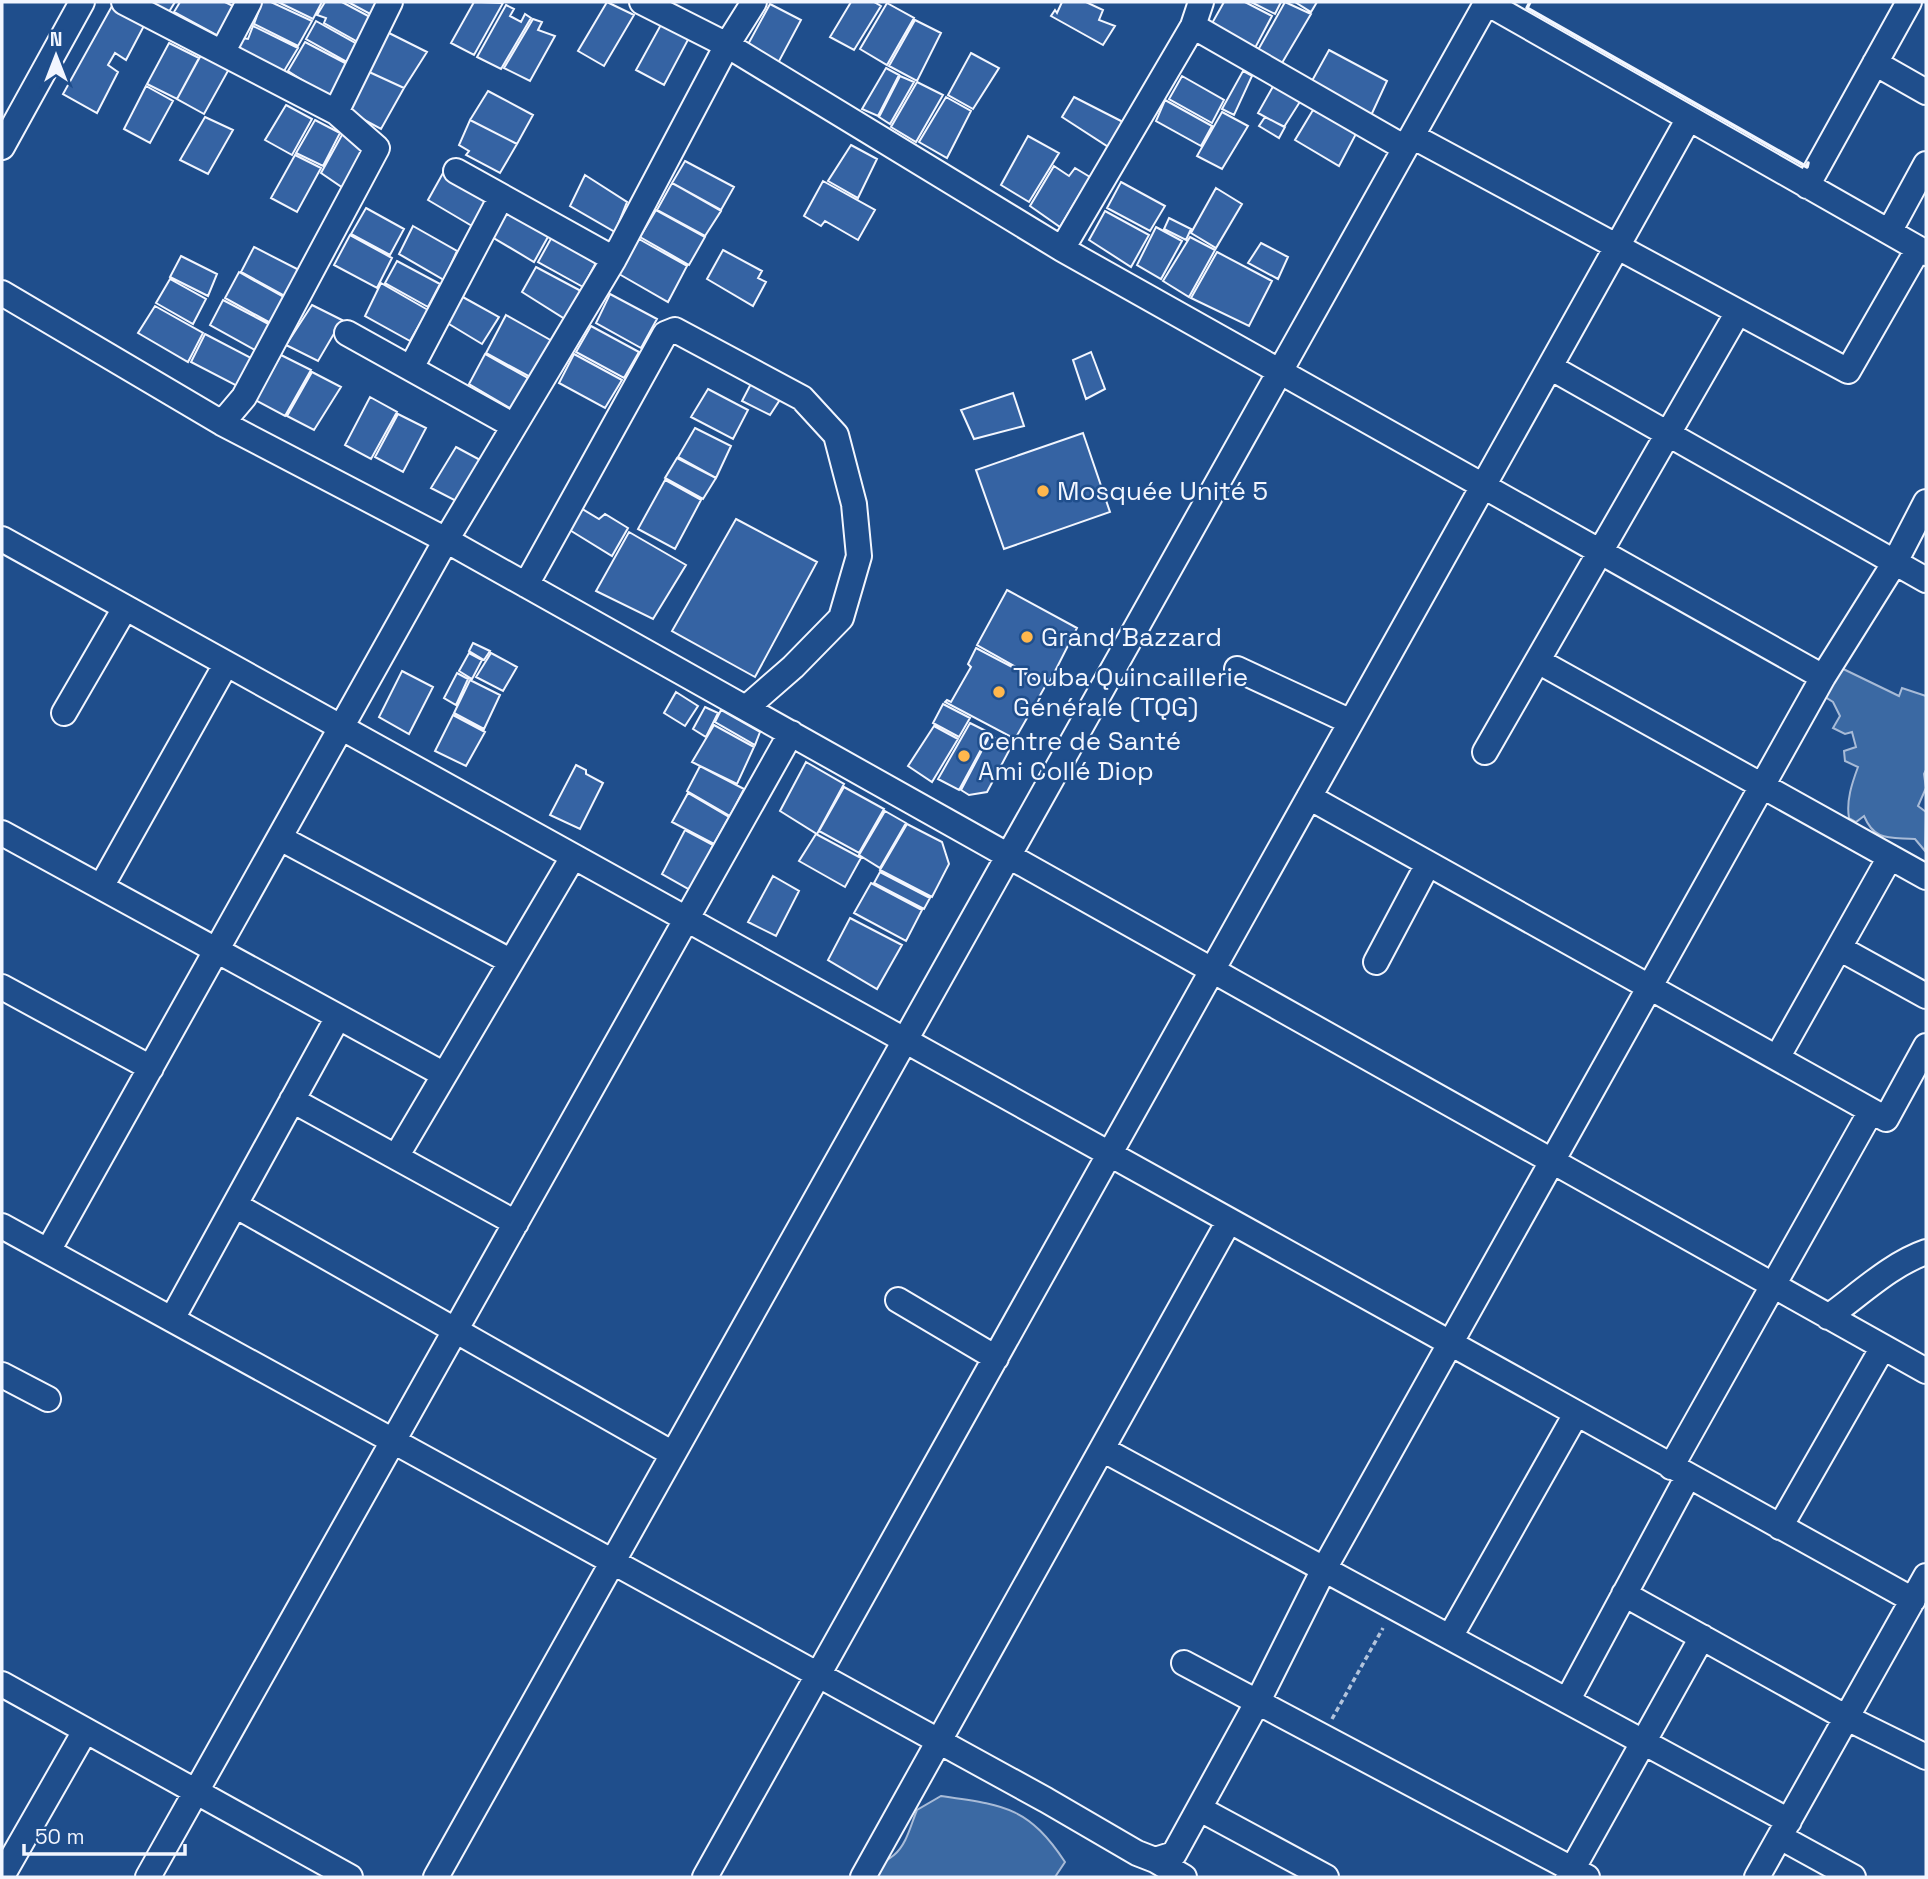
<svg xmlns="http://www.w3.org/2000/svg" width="1928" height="1879" font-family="'Space Grotesk',sans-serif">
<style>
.water{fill:#3b69a3;stroke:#a8bbd7;stroke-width:2}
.building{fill:#3563a3;stroke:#f2f6ff;stroke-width:2}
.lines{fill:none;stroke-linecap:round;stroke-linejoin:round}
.minor-casing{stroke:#f2f6ff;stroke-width:28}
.path{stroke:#b3c4dc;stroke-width:3.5;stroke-dasharray:5 3.5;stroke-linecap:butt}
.minor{stroke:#1f4e8c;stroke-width:24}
.wall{stroke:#f2f6ff;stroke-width:3.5}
.poi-dot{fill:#ffb74d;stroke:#1f4e8c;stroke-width:2.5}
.labels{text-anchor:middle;stroke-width:5;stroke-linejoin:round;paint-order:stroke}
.poi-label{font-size:26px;fill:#f2f6ff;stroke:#1f4e8c;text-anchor:start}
</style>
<rect width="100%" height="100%" fill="#1f4e8c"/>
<path class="water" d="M1835,665l64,31 3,-8 24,8v74l-2,4 2,14 -8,18 8,6 -1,39 -10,-12c-25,-2 -40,3 -51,-23l-8,6 -7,-4c-3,-17 3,-35 9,-51l-13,-6 -1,-10 12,-4 -4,-15 -7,2 -12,-6 7,-12 -7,-14 -11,-7z
M941,1796c62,9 87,10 124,66l-10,15h-185c8,-14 13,-13 24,-22 13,-11 17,-31 23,-45z"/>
<path class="building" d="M140,2h35l-8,13z
M180,2h45l10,5 -15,30 -46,-25z
M262,2h9l41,19 -14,25 -44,-22z
M278,2h44l-9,17z
M325,2h17l30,16 -14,24 -34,-19 2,-5 -9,-3z
M348,2h31l-7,13z
M474,2l29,1 -29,52 -23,-12z
M607,2l27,13 -30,51 -26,-15z
M851,2h23l7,4 -27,44 -24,-13z
M1062,2h24l17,8 -4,10 16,6 -12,19 -52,-29 4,-6 2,3z
M1224,2h21l27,14 -17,32 -44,-23z
M1251,2h30l-6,12z
M1285,2l26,12 -29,49 -24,-13z
M1295,2h22l-6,10z
M887,3l27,15 -27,47 -27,-16z
M770,4l31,16 -24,45 -31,-17z
M506,5l8,4 -4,7 11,6 4,-8 6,4 -30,51 -24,-12z
M112,6l34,16 -20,38 -11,-7 -7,12 10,7 -21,41 -34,-19z
M533,19l9,3 -4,8 17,6 -25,45 -26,-13z
M915,20l26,13 -24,48 -28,-15z
M316,21l41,23 -8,19 -43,-24z
M663,21l27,15 -26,49 -28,-15z
M253,26l45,22 -17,28 -43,-26 4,-12 6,1z
M387,32l40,20 -23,36 -37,-17z
M305,42l42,22 -17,34 -42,-27z
M169,43l30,15 -22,41 -30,-15z
M1329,50l58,31 -19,41 -60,-34z
M971,53l28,15 -26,41 -25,-14z
M201,55l28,14 -25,45 -27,-15z
M886,68l13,7 -21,41 -16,-7z
M367,71l37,17 -23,41 -35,-19z
M1243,71l9,5 -18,39 -12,-6z
M900,76l14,6 -24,42 -11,-7z
M1182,76l42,24 -12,23 -43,-24z
M917,82l26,13 -27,47 -25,-15z
M1275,83l28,14 -19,30 -26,-14z
M146,86l27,15 -23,42 -26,-14z
M488,91l45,24 -16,29 -47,-24z
M946,97l25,14 -24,47 -28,-16z
M1074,97l51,26 -15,25 -48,-31z
M1165,100l47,26 -11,20 -45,-25z
M286,105l26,14 -20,36 -27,-15z
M1313,110l44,22 -18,34 -44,-26z
M1222,112l26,14 -26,43 -25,-13z
M205,117l28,13 -25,44 -28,-14z
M1265,117l20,10 -6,11 -20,-12z
M315,120l25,13 -17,33 -27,-13z
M470,120l47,24 -17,29 -34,-18 3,-4 -10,-6z
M343,133l29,16 -26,41 -25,-17z
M1028,136l31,17 -30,49 -28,-17z
M851,145l26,14 -19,39 -30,-17z
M295,155l26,13 -24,44 -26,-14z
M685,161l49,26 -13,23 -49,-27z
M1054,166l15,10 6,-8 15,9 -30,50 -30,-21z
M443,173l47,24 -18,29 -44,-26z
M585,175l42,27 -12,30 -45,-26z
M823,181l52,29 -17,30 -33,-19 -4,5 -17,-10z
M1121,182l44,24 -15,25 -43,-23z
M672,183l49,28 -16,25 -48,-26z
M1216,188l26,16 -26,44 -25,-15z
M366,208l38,21 -14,26 -39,-21z
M506,210l43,25 -15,27 -42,-25z
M656,210l49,27 -16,28 -49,-28z
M1105,211l44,24 -18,32 -42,-27z
M1169,218l22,11 -5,11 -22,-11z
M413,226l44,25 -13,29 -45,-26z
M1156,227l26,14 -21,38 -24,-14z
M350,235l42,23 -15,30 -43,-23z
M553,235l45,24 -15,28 -45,-25z
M1190,237l25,13 -26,47 -26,-16z
M639,239l48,27 -19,36 -49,-28z
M1261,243l27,14 -10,22 -30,-16z
M254,247l49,25 -13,27 -49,-27z
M723,250l39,21 -4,7 8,4 -13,24 -46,-27z
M1217,252l55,29 -23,45 -58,-28z
M181,256l36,18 -9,22 -38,-19z
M397,261l43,23 -12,23 -43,-24z
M536,267l45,24 -16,28 -43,-27z
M239,272l50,28 -13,26 -51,-28z
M170,279l36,20 -13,25 -37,-21z
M381,283l47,27 -18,31 -45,-25z
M610,294l47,25 -16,29 -45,-25z
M461,296l38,21 -17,27 -38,-23z
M223,300l53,28 -14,26 -52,-29z
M312,305l30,15 -24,41 -32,-16z
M155,306l48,27 -15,29 -50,-29z
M506,315l48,27 -22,36 -46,-25z
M591,326l48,26 -15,26 -48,-26z
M205,334l50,26 -14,28 -50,-26z
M1091,352l14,37 -19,10 -13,-39z
M485,354l48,27 -18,30 -46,-27z
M574,354l48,26 -17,28 -46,-25z
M281,355l30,15 -26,46 -30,-16z
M312,372l29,15 -27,43 -27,-14z
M754,378l29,17 -13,20 -28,-14z
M708,389l40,21 -15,29 -42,-22z
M1013,393l11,33 -50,13 -13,-29z
M370,397l27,15 -26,47 -26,-14z
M398,414l28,14 -23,44 -28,-15z
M695,428l36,18 -15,32 -38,-21z
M1083,433l27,79 -106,37 -28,-79z
M456,447l26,14 -22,42 -29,-15z
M677,458l39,20 -13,21 -38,-21z
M665,480l36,20 -26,49 -37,-20z
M579,507l20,12 6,-5 23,14 -16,28 -44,-27z
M736,519l81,43 -62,115 -83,-46z
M629,532l57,33 -33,54 -57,-28z
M1007,590l70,38 -29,57 -71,-40z
M473,643l17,8 -6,9 -15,-9z
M976,648l70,37 -31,54 -70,-37 2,-2 4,2 20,-35 -3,-3z
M469,653l13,7 -10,19 -13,-8z
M491,653l26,14 -14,24 -27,-14z
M402,671l31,16 -24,47 -30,-17z
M457,673l11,6 -12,26 -12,-7z
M470,680l30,15 -16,34 -30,-16z
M676,692l22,14 -13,20 -21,-13z
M943,704l27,14 -11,19 -26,-14z
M705,707l13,6 -12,24 -13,-8z
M721,710l39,22 -5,13 -40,-23z
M453,715l32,17 -19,34 -31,-15z
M970,723l20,10 -31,57 -21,-11z
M714,725l40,22 -17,37 -45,-22z
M934,726l24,13 -26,43 -24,-16z
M990,735l21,12 -24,45 -18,3 -8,-5z
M806,762l38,22 -27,50 -37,-23z
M576,765l10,5v4l17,9 -23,46 -30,-14z
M700,766l44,23 -14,27 -43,-25z
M844,787l40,22 -25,44 -40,-22z
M688,793l41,24 -15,27 -42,-22z
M885,811l21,12 -26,45 -21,-13z
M907,824l35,18 7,22 -17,33 -52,-27z
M685,830l28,15 -21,46 -30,-17z
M816,834l45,24 -16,29 -46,-26z
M880,872l50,26 -6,11 -50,-26z
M773,876l26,15 -23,45 -28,-14z
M871,883l51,27 -16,31 -52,-28z
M850,918l52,27 -25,44 -49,-29z"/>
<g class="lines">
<defs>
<path id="minor" d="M124,2l212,110 41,36 -133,249 -22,26
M642,2l85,43 335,204 761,428
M1487,3l439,250
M1193,26l212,122
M222,53l27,-51
M1875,63l51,29
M336,112l54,-110
M1412,136l436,235 70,-122
M2,147l80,-145
M456,171l158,88
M1807,186l102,-184
M1889,232l37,-68
M1062,249l131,-223 8,-24
M2,293l220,130 224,117 1480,831
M347,333l167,93
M1550,367l376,213
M411,368l90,-171
M2,539l1911,1061
M526,585l139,-251 10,-4 127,68 34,37 18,69 5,52 -18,62 -48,49 -47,41
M1538,661l388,216
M1237,669l114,53
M64,713l61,-105
M1485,752l253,-440
M1309,797l577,322 40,-73
M2,833l441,241
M280,838l230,123
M101,887l125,-223
M1839,948l87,48
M1376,962l52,-98
M2,987l149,81
M1777,1058l113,-201
M292,1100l224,123
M396,1157l177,-300
M235,1205l438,249
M2,1226l1044,574 91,53 18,7 19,-6 84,-153 66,-132 499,-892 72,-115 31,-60
M48,1251l398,-711 168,-281 113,-214 27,-43
M898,1300l98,58
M1828,1317c31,-22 63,-53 98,-65
M172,1319l166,-302
M2,1375l46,24
M1102,1449l687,372
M1671,1467l200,-356
M1780,1527l103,-180
M1624,1594l223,124 79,39
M1450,1637l126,-223
M1184,1663l403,214
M2,1684l348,193
M1567,1701l121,-225
M1200,1809l126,68
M1780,1837l73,40
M1155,1860l29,17
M2,1876l83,-145
M148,1877l643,-1144
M436,1877l1051,-1875
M705,1877l984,-1759
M863,1877l366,-656
M1568,1877l134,-240
M1757,1877l169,-301"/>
</defs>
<use href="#minor" class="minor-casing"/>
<path class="path" d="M1332,1719l51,-91"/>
<use href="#minor" class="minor"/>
<path class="wall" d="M1530,2l-3,6 280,159 1,-4"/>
</g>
<g class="poi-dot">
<circle cx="1043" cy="491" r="7"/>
<circle cx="1027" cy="637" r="7"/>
<circle cx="999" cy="692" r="7"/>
<circle cx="964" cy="756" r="7"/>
</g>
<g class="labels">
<g class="poi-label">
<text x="1057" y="500">Mosquée Unité 5</text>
<text x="1041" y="646">Grand Bazzard</text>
<text x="1013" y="686">Touba Quincaillerie<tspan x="1013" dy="30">Générale (TQG)</tspan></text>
<text x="978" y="750">Centre de Santé<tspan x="978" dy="30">Ami Collé Diop</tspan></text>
</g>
</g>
<rect width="1928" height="1879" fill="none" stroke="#f2f6ff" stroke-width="7"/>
<g transform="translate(56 56)" stroke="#1f4e8c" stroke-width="5" paint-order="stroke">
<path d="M0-5L12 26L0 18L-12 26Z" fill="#f2f6ff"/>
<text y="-10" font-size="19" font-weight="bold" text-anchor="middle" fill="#f2f6ff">N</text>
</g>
<path d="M24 1844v10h161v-10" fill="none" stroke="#f2f6ff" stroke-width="3.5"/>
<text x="35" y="1844" font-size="21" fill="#f2f6ff" stroke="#1f4e8c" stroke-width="5" paint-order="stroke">50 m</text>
</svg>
